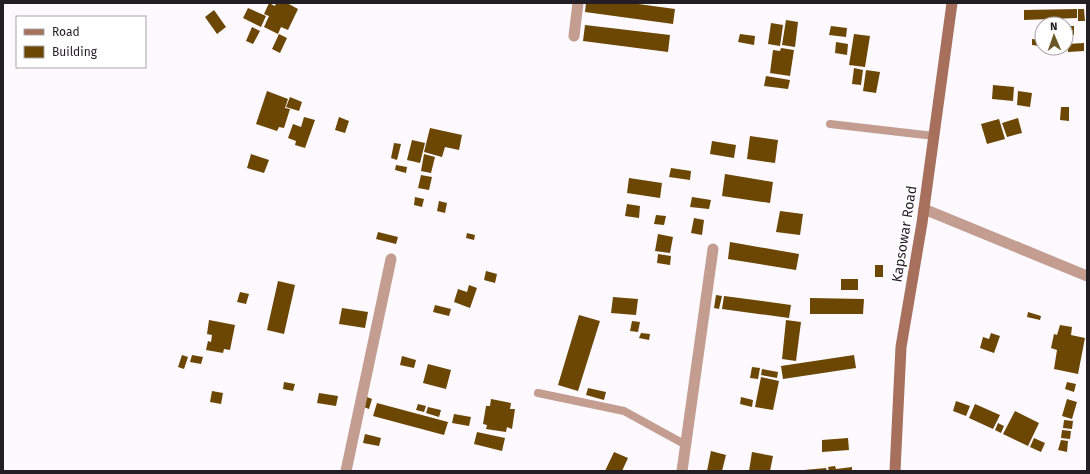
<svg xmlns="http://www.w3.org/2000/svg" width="1090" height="474" font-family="'Fira Sans',sans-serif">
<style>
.building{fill:#6c4703}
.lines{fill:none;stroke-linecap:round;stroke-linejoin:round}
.service{stroke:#c39d8f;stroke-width:8}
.minor{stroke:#c39d8f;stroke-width:11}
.secondary{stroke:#a6705c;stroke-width:11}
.labels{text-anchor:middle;stroke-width:4;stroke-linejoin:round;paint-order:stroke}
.street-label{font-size:14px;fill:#231e24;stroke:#fff}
</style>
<rect width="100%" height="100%" fill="#fef8ff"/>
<path class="building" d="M269,3l6,3 1,-3h11l11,6 -10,21 -7,-3 -3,7 -14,-7 5,-11 -5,-2z
M586,3h45l44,6 -2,15 -88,-12z
M248,8l18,8 -5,11 -18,-9z
M1077,9v9l-53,2v-10z
M1078,9h6l1,12h-7z
M214,10l12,17 -9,7 -12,-17z
M786,20l12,2 -3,25 -13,-2z
M771,23l12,2 -3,21 -12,-2z
M585,25l85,10 -2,17 -85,-11z
M831,26l16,2 -1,9 -17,-2z
M1066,26h8v9h-8z
M252,27l8,4 -7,13 -7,-3z
M279,34l8,4 -7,15 -8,-4z
M740,34l15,2 -1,9 -16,-3z
M854,34l16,2 -5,31 -16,-2z
M1032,39l8,1v6l-8,-1z
M836,42l12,2 -1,11 -12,-2z
M1084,43v8l-16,1 -1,-8z
M781,48l13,2 -4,26 -20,-3 3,-23 7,1z
M854,68l9,2 -2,15 -9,-1z
M866,70l14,2 -4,21 -13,-2z
M766,76l24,4 -2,9 -24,-3z
M993,85l21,2 -1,14 -21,-2z
M267,91l21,8 -3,9 5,1 -6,19 -5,-1 -2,4 -21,-7z
M1018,91l14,2 -2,14 -13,-2z
M290,97l12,5 -3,9 -13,-4z
M1061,107h8v14l-9,-1z
M304,117l11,3 -10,28 -10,-3 1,-4 -8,-3 5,-14 8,3z
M339,117l10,4 -4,12 -10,-3z
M1018,118l4,15 -15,4 -5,-14z
M999,119l6,20 -18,5 -6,-20z
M430,128l32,7 -3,15 -14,-3 -3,10 -18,-5z
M750,136l28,4 -3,23 -28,-4z
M412,140l13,3 -5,20 -13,-3z
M712,141l24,4 -2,13 -24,-4z
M394,143l7,1 -4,16 -6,-2z
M251,154l18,6 -5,13 -17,-5z
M424,154l11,3 -4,16 -10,-2z
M396,165l11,2 -1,6 -11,-3z
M671,168l20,3 -1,9 -21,-3z
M725,174l48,8 -3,21 -48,-7z
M421,175l11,2 -3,13 -11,-2z
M629,178l33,5 -2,15 -33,-5z
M415,197l9,2 -2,8 -8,-2z
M692,197l19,3 -2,9 -19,-2z
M439,201l8,2 -2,10 -8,-2z
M627,204l13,2 -1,12 -14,-2z
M780,211l23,3 -3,21 -24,-3z
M656,215l10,1 -2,9 -10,-1z
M694,218l10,2 -2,15 -11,-2z
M378,232l20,5 -2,7 -20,-5z
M467,233l8,2 -1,5 -8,-2z
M658,234l15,3 -3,16 -15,-2z
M730,242l69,12 -3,16 -68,-11z
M658,254l13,2 -1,9 -13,-2z
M875,265h8v12h-8z
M486,271l11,3 -2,9 -11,-3z
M841,279h17v11h-17z
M278,281l17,4 -11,49 -17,-4z
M469,285l8,3 -7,20 -16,-6 4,-13 9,3z
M240,292l9,2 -3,10 -9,-2z
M716,295l6,1 -3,13 -5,-1z
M724,296l67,9 -2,13 -67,-9z
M613,297l25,2 -2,16 -25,-2z
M810,298l54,1 -1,15h-53z
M435,305l16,4 -2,7 -16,-4z
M342,308l26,4 -3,16 -26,-4z
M1028,312l13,4 -1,4 -13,-3z
M579,315l21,6 -22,70 -20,-6z
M209,320l26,5 -5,25 -6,-1 -1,4 -17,-3 2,-9 3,1 1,-7 -5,-1z
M786,320l15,2 -5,39 -14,-2z
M632,321l8,1 -2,10 -8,-1z
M1060,325l12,2 -1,8 14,3 -7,36 -24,-5 3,-19 -6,-2 3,-14 3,1z
M641,333l9,1 -1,6 -10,-2z
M991,333l9,3 -6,17 -14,-5 3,-11 6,2z
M182,355l6,2 -4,12 -6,-2z
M192,355l11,2 -2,7 -11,-2z
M854,355l2,13 -73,11 -2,-13z
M402,356l14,4 -2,8 -14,-3z
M428,364l23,6 -5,19 -23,-6z
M752,367l8,1 -2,11 -8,-1z
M762,369l16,3 -1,6 -16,-3z
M761,377l18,4 -6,29 -18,-3z
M284,382l11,2 -2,7 -10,-2z
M1067,382l9,2 -2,8 -9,-3z
M588,388l18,4 -2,8 -18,-5z
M212,391l11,2 -2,11 -11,-2z
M319,393l19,3 -2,10 -19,-3z
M367,397l5,2 -3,10 -5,-2z
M741,397l12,3 -1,7 -12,-3z
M491,399l20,4 -1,6h5l-3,20 -5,-2 -1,5 -20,-3 1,-4 -4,-1 3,-18h4z
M1067,399l10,3 -5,17 -10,-3z
M956,401l14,5 -4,10 -13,-5z
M377,403l71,19 -4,13 -71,-19z
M418,404l8,2 -2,6 -8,-2z
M975,404l25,11 -7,14 -24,-11z
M428,407l13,3 -2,7 -13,-4z
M1015,411l24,12 -11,23 -25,-12z
M454,414l17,3 -2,9 -17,-3z
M1064,420l9,1 -1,8 -9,-1z
M998,423l6,3 -3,7 -6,-3z
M1062,430l9,1 -1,8 -9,-1z
M477,432l28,6 -3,13 -28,-7z
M365,434l16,4 -2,8 -16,-3z
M848,438l1,12 -27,2v-12z
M1034,438l11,5 -4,9 -11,-5z
M1061,440l7,1 -1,11 -9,-2z
M711,451l15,4 -4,16h-15z
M614,452l14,6 -6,13h-17z
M752,452l21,4 -3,15h-21z
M835,466l1,3 16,-2v4h-23l-1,-4z
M826,468l1,3h-23v-1z"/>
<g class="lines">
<path class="service" d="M830,124l104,12
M538,393l86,18 62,34"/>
<path class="minor" d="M574,36l4,-33
M924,209l163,67
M346,471l45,-212
M682,471l31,-222"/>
<path class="secondary" d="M895,471l6,-124 21,-124 30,-220"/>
</g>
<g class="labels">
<g class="street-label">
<text transform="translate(904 234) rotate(-81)" y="5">Kapsowar Road</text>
</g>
</g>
<rect width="1090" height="474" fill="none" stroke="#231e24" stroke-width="8"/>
<rect x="16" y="16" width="130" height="52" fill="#ffffff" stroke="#a7a5a7"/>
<rect x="24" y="29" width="20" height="6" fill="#a6705c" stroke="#a7a5a7"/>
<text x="52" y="36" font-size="12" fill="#231e24">Road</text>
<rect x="24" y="46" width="20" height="12" fill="#6c4703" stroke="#a7a5a7"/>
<text x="52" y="56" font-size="12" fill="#231e24">Building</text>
<g transform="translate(1054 36) rotate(358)"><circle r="19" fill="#ffffff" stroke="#a7a5a7"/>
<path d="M0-3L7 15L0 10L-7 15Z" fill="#6a5927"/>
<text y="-6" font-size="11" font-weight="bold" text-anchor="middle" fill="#231e24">N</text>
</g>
</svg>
